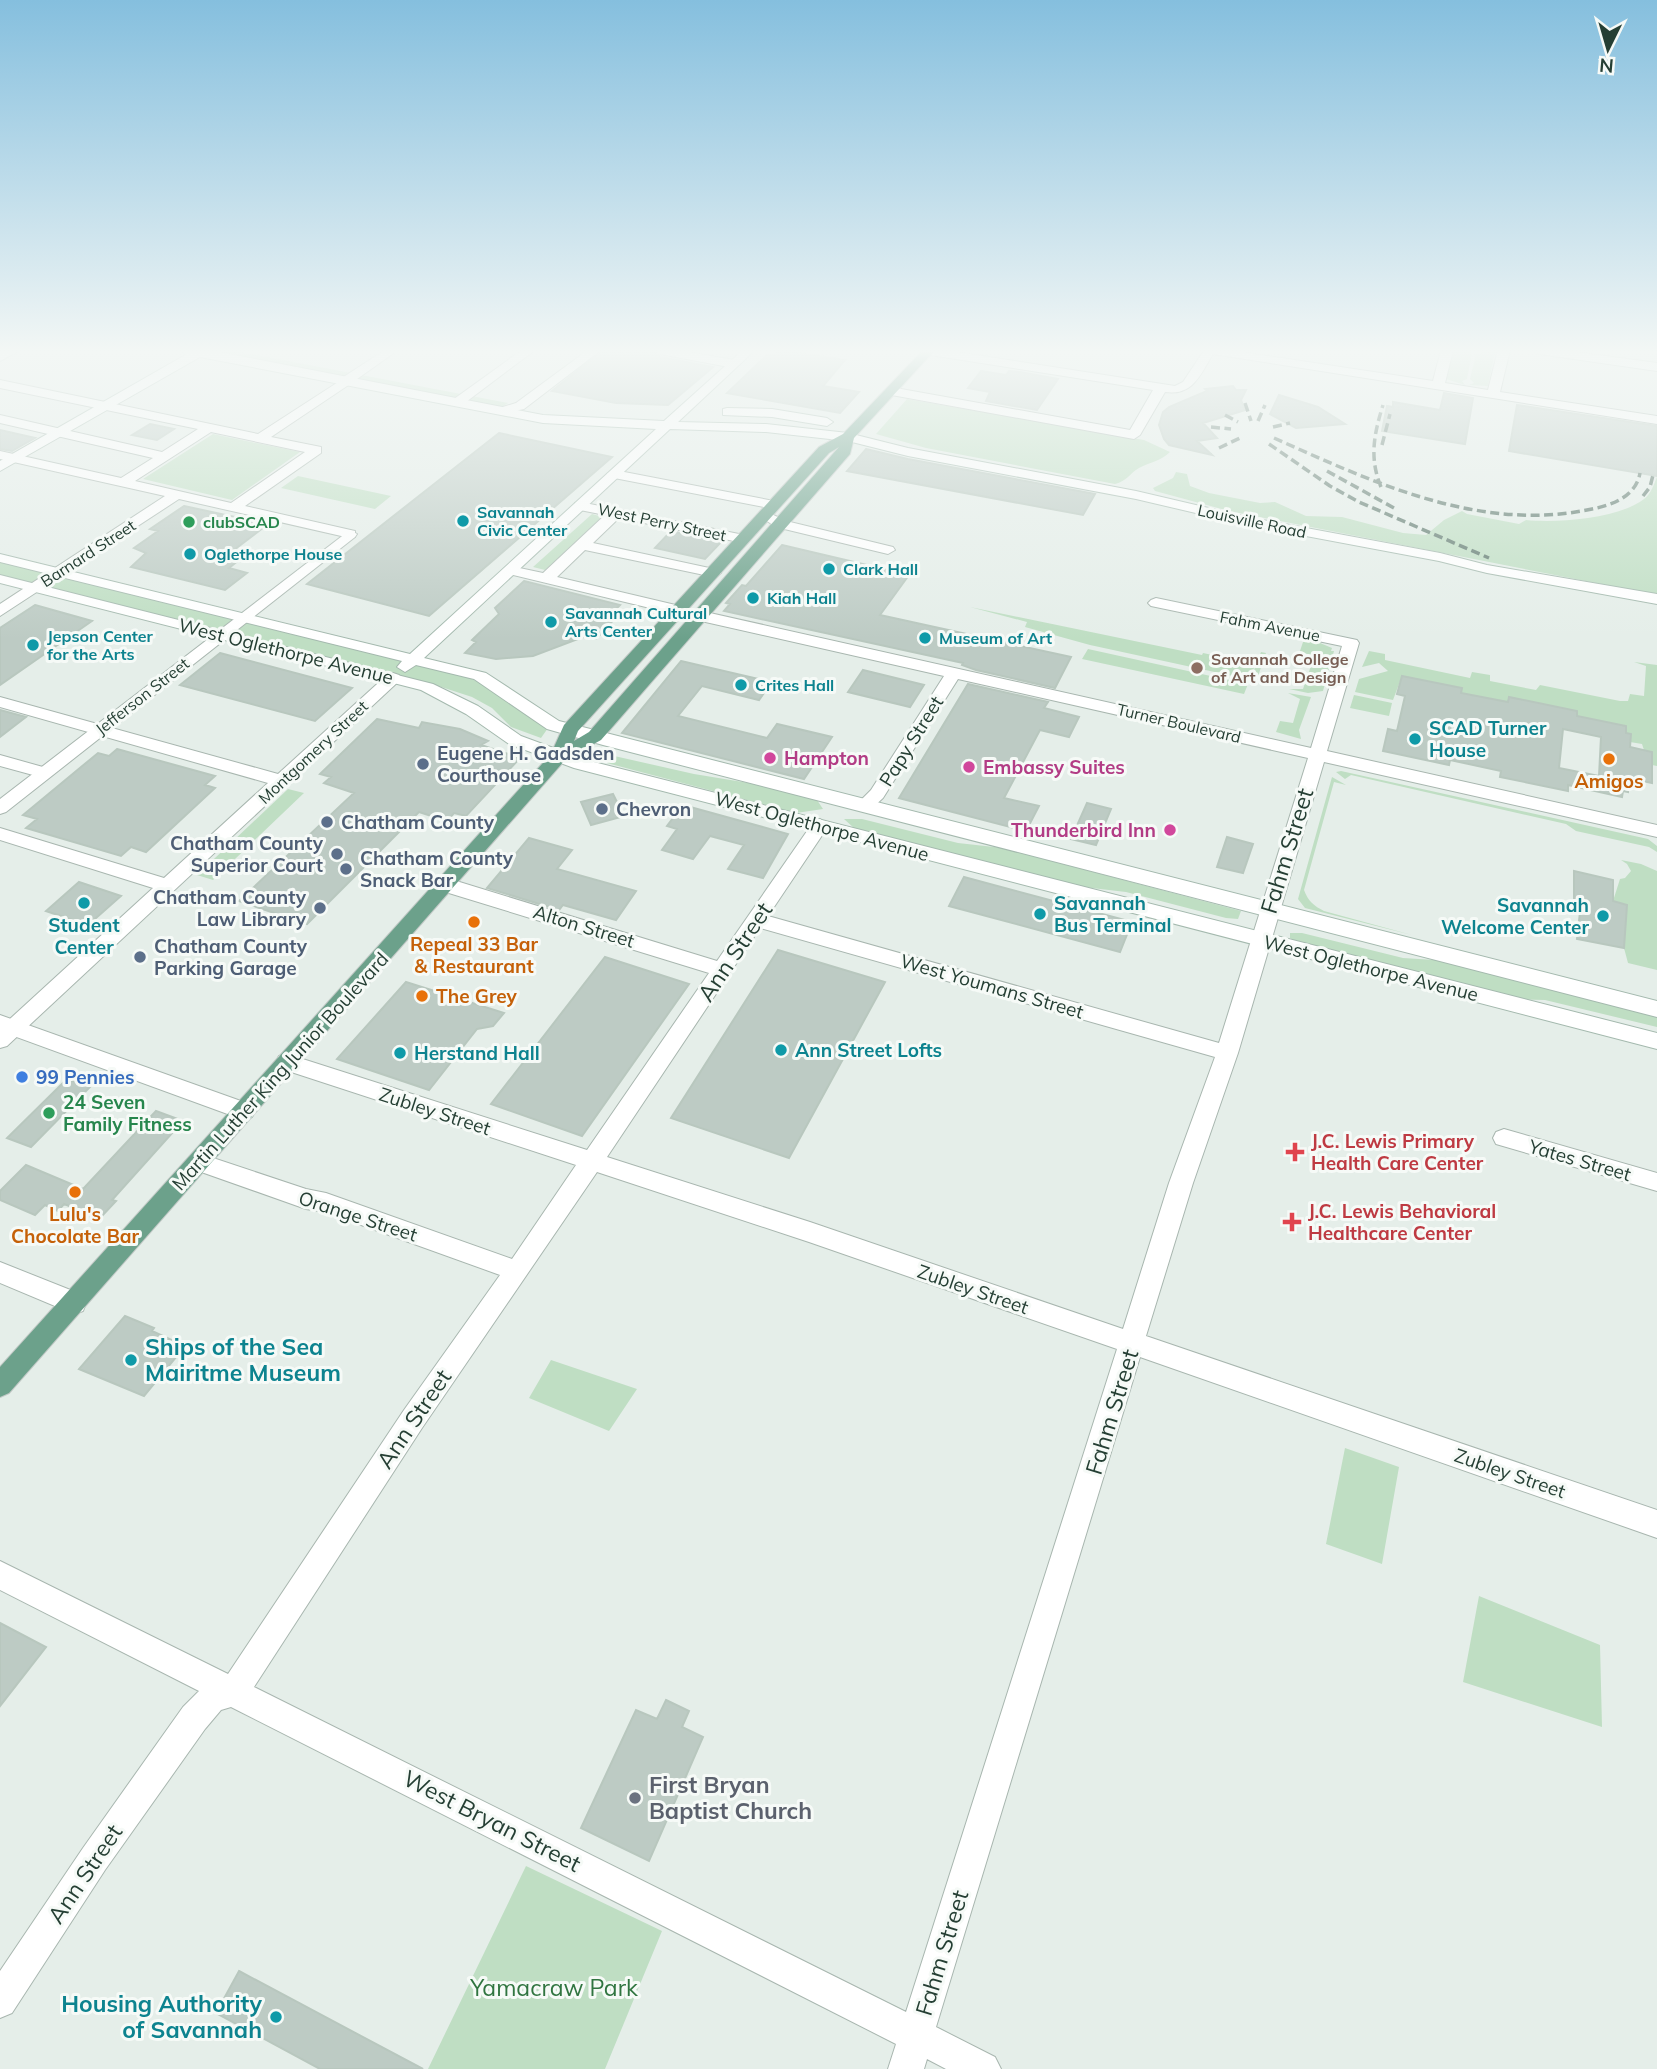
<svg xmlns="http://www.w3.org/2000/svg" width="1657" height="2069" font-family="Mulish,sans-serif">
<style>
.green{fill:#bfdec3}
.building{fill:#bdcbc4;stroke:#b8c7be;stroke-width:2;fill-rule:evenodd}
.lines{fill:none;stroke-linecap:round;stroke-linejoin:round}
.minor-casing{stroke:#a8b6af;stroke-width:2}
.tertiary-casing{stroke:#a8b6af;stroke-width:2}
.secondary-casing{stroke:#a4b9ae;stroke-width:2}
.primary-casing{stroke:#c2c9c6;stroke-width:2}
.minor{fill:#fff;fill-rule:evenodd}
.tertiary{fill:#fff;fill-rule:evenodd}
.secondary{fill:#fff;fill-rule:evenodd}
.primary{fill:#6ca18b;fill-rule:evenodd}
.rail{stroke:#607a6f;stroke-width:3.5;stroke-dasharray:9 4.5;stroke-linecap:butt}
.culture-dot{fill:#0f9aa8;stroke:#f6faf7;stroke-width:2.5}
.leisure-dot{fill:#2e9e5b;stroke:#f6faf7;stroke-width:2.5}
.education-dot{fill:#8d6e63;stroke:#f6faf7;stroke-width:2.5}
.hotel-dot{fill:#d1479c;stroke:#f6faf7;stroke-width:2.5}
.food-dot{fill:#e8710a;stroke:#f6faf7;stroke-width:2.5}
.service-dot{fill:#5c6f8a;stroke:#f6faf7;stroke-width:2.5}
.shop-dot{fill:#3f7fe0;stroke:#f6faf7;stroke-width:2.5}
.health-dot{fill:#e0444e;stroke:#f6faf7;stroke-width:2.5}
.worship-dot{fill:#6b7280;stroke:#f6faf7;stroke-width:2.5}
.labels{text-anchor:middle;stroke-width:6;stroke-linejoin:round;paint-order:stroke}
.far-culture-label{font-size:16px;font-weight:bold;fill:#0d838f;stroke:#f6faf7;text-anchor:start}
.far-street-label{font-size:16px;fill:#253f34;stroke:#f6faf7}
.far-leisure-label{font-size:16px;font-weight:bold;fill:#27864d;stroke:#f6faf7;text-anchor:start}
.far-education-label{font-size:16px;font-weight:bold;fill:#785e54;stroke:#f6faf7;text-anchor:start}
.street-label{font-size:19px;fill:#253f34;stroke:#f6faf7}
.culture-label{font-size:19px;font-weight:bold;fill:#0d838f;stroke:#f6faf7;text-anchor:start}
.service-label{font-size:19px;font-weight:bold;fill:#4e5e75;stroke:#f6faf7;text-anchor:start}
.hotel-label{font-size:19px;font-weight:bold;fill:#b23c85;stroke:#f6faf7;text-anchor:start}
.food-label{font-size:19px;font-weight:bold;fill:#c56008;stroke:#f6faf7}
.shop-label{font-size:19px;font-weight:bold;fill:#366cbe;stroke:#f6faf7;text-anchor:start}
.leisure-label{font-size:19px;font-weight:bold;fill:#27864d;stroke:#f6faf7;text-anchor:start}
.health-label{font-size:19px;font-weight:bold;fill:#be3a42;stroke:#f6faf7;text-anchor:start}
.near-street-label{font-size:23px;fill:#253f34;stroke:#f6faf7}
.near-culture-label{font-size:23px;font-weight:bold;fill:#0d838f;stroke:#f6faf7;text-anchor:start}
.near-worship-label{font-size:23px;font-weight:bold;fill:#5b616d;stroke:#f6faf7;text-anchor:start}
.near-park-label{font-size:23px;fill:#307540;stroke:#f6faf7}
</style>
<rect width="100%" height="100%" fill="#e5eee9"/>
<path class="green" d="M203,350h28l277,53 -6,4z
M1454,350h12l6,3 -5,26 -5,2 3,4 -19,-6z
M1481,350l14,1 -7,35 -19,-1 5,-2 -4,-4 6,-25 5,-1z
M907,399l237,41 26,12c-9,9 -20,10 -31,16 -10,6 -12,13 -24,16l-189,-36 -50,-14z
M213,434l87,18 -68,48 -89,-21z
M1176,472l11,2 3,12 19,7 51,10 15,-1 31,14 36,1 61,16 23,2 18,-15 18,-9 5,3 52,10 7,-4c31,3 92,-1 118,-21 7,-5 10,-15 13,-22v118l-428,-84 -74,-20 -2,-3 20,-10z
M298,476l93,20 -16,13 -94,-21z
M592,514l11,3 -58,53 -12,-3z
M0,557l460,117 28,12 60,42 -7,10 -30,-11 -19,-19 -20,-11 -46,-15 -426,-106z
M970,607l232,48 1,-2 52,11 -3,11 9,-23 5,1 -9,26 13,5 -180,-39 -65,-18 2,-5z
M1313,640l19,8 -1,3h3l-11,40 -15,2 -19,-4h14l11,-32 -14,-6 3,-9z
M1088,649l159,35h1l-4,10 -162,-35z
M1369,651l16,3v6l85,18 2,-6 18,3v6l46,9 4,-5 80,16h8l2,-7 14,2 2,-30 -12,-4 23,3v101l-5,-1v-13l-8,-2 -2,-6 -12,-2 1,-8 -5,-1v-7l-49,-10v-5l-68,-14 -1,5 -47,-9 1,-5 -60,-12 -9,24 -38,-8 4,-13 29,-8 -9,-8 -17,4z
M1288,693l23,4 -12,33 2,9 -25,-7 4,-11 13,2 7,-24z
M1354,695l38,8 -3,13 -39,-8z
M601,753l93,21 79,13 44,13 6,9 -27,4 -193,-51 -7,-3z
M1341,771l307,68 9,7v6l-8,-5 -73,-16 -10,-7 -215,-49 -6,4 -9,-7z
M1332,777l14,8 -12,-3 -30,108c4,11 10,16 20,21l88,24 -107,-27 -7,-9z
M288,789l16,4 -91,87 -16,-5z
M844,819h18l96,24 45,5 238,63 -3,8 -12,-1 -100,-26 -43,-5 -229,-59z
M1621,860l20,4 16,7v99l-29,-7 -4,-15 3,-43 -14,-4 7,-22 5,-1 6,-7 -4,-7z
M1290,933h12l101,25 32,2 222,57v10l-112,-27 -36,-1 -206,-54 -13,-7z
M551,1360l86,29 -28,42 -80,-33z
M1345,1448l54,19 -17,97 -56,-20z
M1479,1596l121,49 2,82 -139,-45z
M526,1866l136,65 -57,138h-177z"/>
<path class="building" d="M603,350h49l8,7 53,10 -45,38 -52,-2 -64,-12z
M779,350l66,10 -22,26 36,6 -19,21 -113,-20 41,-39 6,1z
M981,371l25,4 3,-4 11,1 38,7 -21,31 -51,-9 4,-9 -22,-4z
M1233,386l3,4h10l-5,10 4,10 -42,13 14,15 -20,3 15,14 -43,-10 -5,-6 -5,-14 4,-13 6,-5 38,-16 -2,-2z
M1444,393l29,5 -8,46 -83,-13 5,-25 6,1v-5l47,8z
M1279,395l39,12 27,17 -49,4 -26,-14z
M1517,405l140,21v50l-148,-25z
M150,424l24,5 -17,11 -25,-5z
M0,430l35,8 -23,13 -12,-2z
M499,433l113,24 -183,159 -122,-32z
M866,449l42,10 187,35 -12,21 -236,-44z
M184,506l84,18 -38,29 14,3 -15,12 18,5 -22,17 -94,-23 15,-14 -12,-5 24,-17 -8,-2z
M671,531l50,11 -16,17 -50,-11z
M782,545l127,30 -29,40 191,42 -16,31 -79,-18 -14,-5 1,-2 -239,-52 6,-7 -4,-1 16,-18 4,1z
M524,581l96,24 -6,6 5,3 -23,25 -13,-2 -50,19 -37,3 -31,-6 11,-11 -4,-2 27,-26 -4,-6z
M35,605l57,16 -92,64v-57z
M220,653l132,35 -37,33 -135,-36z
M681,661l91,21 -13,18 -57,-14 -24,30 89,22 10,-14 55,13 -28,42 -182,-46z
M863,670l61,15 -14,22 -62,-15z
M1402,676l60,12 -1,5 47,9 1,-5 68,14v5l49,10v7l5,1 -1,13 22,5v31l-24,-5v14l-5,-1 -1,6 -54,-12v6l-68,-14 1,-6 -51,-11 -1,5 -66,-14 5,-22 9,2 8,-35 -8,-2zM1563,729l38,8 -2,39 -40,-8z
M968,684l80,18 -4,6 35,9 -10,20 -29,-7 -36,68 35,8 -13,25 -127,-33z
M0,710l26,7 -26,20z
M377,719l42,9 3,-6 38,7 28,12 -7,4 39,13 -54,58 -12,-3 -7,8 -28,-9 -112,112 -68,-23 115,-108 -30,-10 7,-6 -11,-3z
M117,749l98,27 -10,9 10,3 -69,64 -15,-5 -10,9 -95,-28 11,-9 -14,-4 75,-62 11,3z
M613,794l11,22 -33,9 -10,-23z
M1087,803l24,6 -15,36 -25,-6z
M683,805l105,29 -25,44 -35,-9 16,-24 -34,-9 -17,23 -31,-9 15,-21 -10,-3z
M1227,837l26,7 -10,29 -26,-6z
M529,838l43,12 -15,19 79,22 -20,29 -53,-15 -4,5 -72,-22z
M1574,871l39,9v21l14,4 -3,43 -47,-9 4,-36 -7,-2z
M964,877l168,45 -12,30 -171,-46z
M79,882l42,14 -33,29 -42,-14z
M778,950l107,32 -96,176 -118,-40z
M605,957l84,27 -107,152 -91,-32z
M406,982l98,31 -11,13 -16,3 -48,61 -92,-31z
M67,1079l23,8 -59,60 -24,-9z
M156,1111l27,10 -71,79 4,1 -16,17 -36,-14 -6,7 -13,-6 -10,10 -35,-15v-9l26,-26 57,24z
M125,1316l29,12 -2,3 22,10 -4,4 12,5 -38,46 -65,-27z
M0,1623l46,24 -46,59z
M666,1700l23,11 -7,16 21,10 -54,124 -68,-33 55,-118 21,9z
M239,1971l184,98h-103l-104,-56z"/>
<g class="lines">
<defs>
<path id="minor" d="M6,350h14l-20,11v-9z
M522,350h13l-73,55h-8v-6z
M588,350h13l-77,59 -25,5 -6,-4 23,-7z
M918,350h26l231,36 8,-4 20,-30 -2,-2h27l205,31 8,-31h12l-8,33 43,7 10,-40h12l-10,42 157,24v8l-444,-70c-13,21 -20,42 -48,38l-25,43 -6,4 -248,-45 -2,-3 6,-4 240,43 23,-40 -229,-36z
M1533,350h28l96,13v8l-118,-17z
M346,377l4,1v6l-79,53 50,10v6l-76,53 110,25v6l-5,1 -171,-39 -179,117v-12l165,-108 -165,-37v-8l121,27 32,-20 -153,-35v-8l162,37 36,-23 -198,-41v-8l258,54zM211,432l94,20 -74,51 -96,-22z
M614,470l160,31 7,4 -7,4 -165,-32 -2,-3z
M580,502l164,33 7,4 -7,4 -125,-25 -26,25 121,26 7,4 -7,4 -129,-27 -28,27 127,30 3,3 -8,5 -174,-42 -2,-3 7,-4 33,7 62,-58 -30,-6v-6z
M765,511l21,10 107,26 2,3 -7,4 -112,-27 -18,-12z
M1156,598l201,42 2,3 -32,108 330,74v12l-333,-75 -86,291 -45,130 -47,153 511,174v28l-517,-181 -204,670 59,30 6,12h-55l-19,-10 -3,10h-36l8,-25 -665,-337 -10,3 -16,19 -100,141 -93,143 -12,5v-47l83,-123 100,-141 16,-16 -199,-101v-29l228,113 176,-264 96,-135 -175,-63 -19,-3 -116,-41 -3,-6 3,-6 8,-3 108,36 20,4 186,66 64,-94 -297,-97 -3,-6 3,-6 8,-2 300,96 122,-177 -270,-83 -2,-5 2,-5h14l264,81 97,-140 6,-2 9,6 -61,91 451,127 89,-285 -350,-79 -75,119 -13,12 -6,2 -9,-6 16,-16 73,-114 -243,-55 -8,-5 8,-5 610,137 31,-102 -191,-40 -3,-3 3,-3zM760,928l455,129 -46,126 -46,146 -313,-107 -203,-65zM597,1172l212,70 308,107 -211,663 -652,-325 168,-259z
M393,673l6,2 2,3 -2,3 -392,365 -7,2v-20l153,-140 -153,-48v-12l164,50 104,-95 -268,-76v-10l278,77 109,-99z
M0,755l50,14 3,4 -9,5 -44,-12z
M1504,1129l153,44v18l-161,-47 -3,-6 3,-6z
M0,1262l83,33 3,8 -3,8 -9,3 -74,-31z"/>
<path id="tertiary" d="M385,350h13l-48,34h-8v-6z
M654,350h23l57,10 6,4 -6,4 -74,-14z
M350,530l7,4 -2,3 -349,275 -6,2v-15z
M0,1015l252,90 3,6 -3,6 -8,3 -244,-89z"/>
<path id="secondary" d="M178,350h31l334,65 121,6 79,-71h12l-77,72 88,2 82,9 60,15 228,43 111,26 193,36 47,12 170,29v10l-170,-31 -48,-12 -192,-36 -111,-26 -228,-43 -60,-15 -82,-9 -96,-3 -246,229 62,15 73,48 1098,280v16l-1054,-272 -56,-16 -73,-50 -58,-14 -11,7 -8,-5 5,-6 -402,-99v-8l410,100 246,-225 -113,-6 -343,-66 -200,114v-10l187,-107z
M727,408l45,1 55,9 6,4 -6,4 -55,-9 -49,-2v-6z
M0,575l433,109 45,22 43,30 65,24 1071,273v16l-1083,-281 -65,-24 -43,-30 -45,-24 -421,-107z"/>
<path id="primary" d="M923,350h12l-81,88 -4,16 -249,286 -36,20 -556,633 -9,4v-30l551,-613 13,-29 255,-278 24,-13zM839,447l-250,285 -15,9 4,-10 251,-278z"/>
</defs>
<use href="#minor" class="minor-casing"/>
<use href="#tertiary" class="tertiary-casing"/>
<use href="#secondary" class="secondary-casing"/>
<use href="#primary" class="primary-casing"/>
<use href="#minor" class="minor"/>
<use href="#tertiary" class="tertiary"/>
<use href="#secondary" class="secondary"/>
<use href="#primary" class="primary"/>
<path class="rail" d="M1245,403l6,18
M1225,415l13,7
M1258,421l7,-16
M1211,427l20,2
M1273,427l17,-4
M1274,438c101,45 206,95 318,71 21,-4 44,-13 48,-36
M1269,444l61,42 29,16 130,56
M1382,445l8,-31
M1219,448l21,-10
M1327,471l67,37
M1381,487c-12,-29 -7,-53 2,-82
M1643,496l7,-9 3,-12"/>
</g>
<linearGradient id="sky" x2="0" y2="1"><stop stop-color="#85bfde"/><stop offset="0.55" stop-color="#f3f7f5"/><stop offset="1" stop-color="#f3f7f5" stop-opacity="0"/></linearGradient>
<rect width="1657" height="639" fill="url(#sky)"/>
<g class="culture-dot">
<circle cx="463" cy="521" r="7"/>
<circle cx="190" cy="554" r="7"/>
<circle cx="829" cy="569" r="7"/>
<circle cx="753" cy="598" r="7"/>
<circle cx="551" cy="622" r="7"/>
<circle cx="925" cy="638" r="7"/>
<circle cx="33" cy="645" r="7"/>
<circle cx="741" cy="685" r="7"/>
<circle cx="1415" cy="739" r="7"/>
<circle cx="84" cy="903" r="7"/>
<circle cx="1040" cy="914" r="7"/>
<circle cx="1603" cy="916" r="7"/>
<circle cx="781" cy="1050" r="7"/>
<circle cx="400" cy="1053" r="7"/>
<circle cx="131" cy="1360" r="7"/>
<circle cx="276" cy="2017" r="7"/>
</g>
<g class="leisure-dot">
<circle cx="189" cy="522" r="7"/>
<circle cx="49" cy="1113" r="7"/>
</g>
<circle class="education-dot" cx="1197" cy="668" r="7"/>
<g class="hotel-dot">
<circle cx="770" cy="758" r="7"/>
<circle cx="969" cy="767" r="7"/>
<circle cx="1170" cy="830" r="7"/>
</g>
<g class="food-dot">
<circle cx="1609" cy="759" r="7"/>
<circle cx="474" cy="922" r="7"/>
<circle cx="422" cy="996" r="7"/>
<circle cx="75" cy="1192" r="7"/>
</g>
<g class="service-dot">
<circle cx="423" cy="764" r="7"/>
<circle cx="602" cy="809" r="7"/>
<circle cx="327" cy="822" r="7"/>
<circle cx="337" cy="854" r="7"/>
<circle cx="346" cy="869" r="7"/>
<circle cx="320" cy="908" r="7"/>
<circle cx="140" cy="957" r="7"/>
</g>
<circle class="shop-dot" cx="22" cy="1077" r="7"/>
<g class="health-dot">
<path d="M1291.5 1141.5h7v7h7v7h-7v7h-7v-7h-7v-7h7z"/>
<path d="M1288.5 1211.5h7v7h7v7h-7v7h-7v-7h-7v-7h7z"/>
</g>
<circle class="worship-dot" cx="635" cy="1798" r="7"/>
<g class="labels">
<g class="far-culture-label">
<text x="477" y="518">Savannah<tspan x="477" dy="18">Civic Center</tspan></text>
<text x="204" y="560">Oglethorpe House</text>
<text x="843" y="575">Clark Hall</text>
<text x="767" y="604">Kiah Hall</text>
<text x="565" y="619">Savannah Cultural<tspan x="565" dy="18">Arts Center</tspan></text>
<text x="47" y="642">Jepson Center<tspan x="47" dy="18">for the Arts</tspan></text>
<text x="939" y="644">Museum of Art</text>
<text x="755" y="691">Crites Hall</text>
</g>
<g class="far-street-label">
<text transform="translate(1252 521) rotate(12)" y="6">Louisville Road</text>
<text transform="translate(662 522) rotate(12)" y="6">West Perry Street</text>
<text transform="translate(88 553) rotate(-33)" y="6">Barnard Street</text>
<text transform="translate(1270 626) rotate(11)" y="6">Fahm Avenue</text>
<text transform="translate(142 696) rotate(-38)" y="6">Jefferson Street</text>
<text transform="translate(1179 723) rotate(13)" y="6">Turner Boulevard</text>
<text transform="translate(313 752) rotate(-43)" y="6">Montgomery Street</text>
</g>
<g class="far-leisure-label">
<text x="203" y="528">clubSCAD</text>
</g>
<g class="far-education-label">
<text x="1211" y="665">Savannah College<tspan x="1211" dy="18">of Art and Design</tspan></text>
</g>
<g class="street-label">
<text transform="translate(286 651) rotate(14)" y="7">West Oglethorpe Avenue</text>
<text transform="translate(911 741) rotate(-58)" y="7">Papy Street</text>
<text transform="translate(822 826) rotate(15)" y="7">West Oglethorpe Avenue</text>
<text transform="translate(584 926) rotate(17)" y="7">Alton Street</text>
<text transform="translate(1371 968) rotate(14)" y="7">West Oglethorpe Avenue</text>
<text transform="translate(992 986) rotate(16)" y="7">West Youmans Street</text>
<text transform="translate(280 1071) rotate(-48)" y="7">Martin Luther King Junior Boulevard</text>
<text transform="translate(435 1111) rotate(18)" y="7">Zubley Street</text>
<text transform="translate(1580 1160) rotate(16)" y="7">Yates Street</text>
<text transform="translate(358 1216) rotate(18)" y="7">Orange Street</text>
<text transform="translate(973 1289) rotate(19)" y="7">Zubley Street</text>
<text transform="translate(1510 1473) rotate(19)" y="7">Zubley Street</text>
</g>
<g class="culture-label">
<text x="1429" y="735">SCAD Turner<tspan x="1429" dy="22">House</tspan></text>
<text x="1054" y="910">Savannah<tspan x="1054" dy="22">Bus Terminal</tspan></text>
<text x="1589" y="912" text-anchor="end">Savannah<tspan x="1589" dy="22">Welcome Center</tspan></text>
<text x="84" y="932" text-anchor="middle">Student<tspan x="84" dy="22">Center</tspan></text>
<text x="795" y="1057">Ann Street Lofts</text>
<text x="414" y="1060">Herstand Hall</text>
</g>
<g class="service-label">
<text x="437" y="760">Eugene H. Gadsden<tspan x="437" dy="22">Courthouse</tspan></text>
<text x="616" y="816">Chevron</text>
<text x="341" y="829">Chatham County</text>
<text x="323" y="850" text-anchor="end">Chatham County<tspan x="323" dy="22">Superior Court</tspan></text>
<text x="360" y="865">Chatham County<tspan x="360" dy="22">Snack Bar</tspan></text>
<text x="306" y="904" text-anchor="end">Chatham County<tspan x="306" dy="22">Law Library</tspan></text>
<text x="154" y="953">Chatham County<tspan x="154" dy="22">Parking Garage</tspan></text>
</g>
<g class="hotel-label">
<text x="784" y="765">Hampton</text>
<text x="983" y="774">Embassy Suites</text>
<text x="1156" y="837" text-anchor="end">Thunderbird Inn</text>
</g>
<g class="food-label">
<text x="1609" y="788">Amigos</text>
<text x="474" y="951">Repeal 33 Bar<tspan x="474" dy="22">&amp; Restaurant</tspan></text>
<text x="436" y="1003" text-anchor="start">The Grey</text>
<text x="75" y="1221">Lulu's<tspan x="75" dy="22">Chocolate Bar</tspan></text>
</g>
<g class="shop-label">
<text x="36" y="1084">99 Pennies</text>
</g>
<g class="leisure-label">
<text x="63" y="1109">24 Seven<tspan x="63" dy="22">Family Fitness</tspan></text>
</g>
<g class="health-label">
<text x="1311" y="1148">J.C. Lewis Primary<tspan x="1311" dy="22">Health Care Center</tspan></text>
<text x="1308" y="1218">J.C. Lewis Behavioral<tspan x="1308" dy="22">Healthcare Center</tspan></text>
</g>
<g class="near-street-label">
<text transform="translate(1287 851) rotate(-73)" y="8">Fahm Street</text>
<text transform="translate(735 952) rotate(-56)" y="8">Ann Street</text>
<text transform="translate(1112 1412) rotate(-73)" y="8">Fahm Street</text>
<text transform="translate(414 1419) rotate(-56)" y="8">Ann Street</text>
<text transform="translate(492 1821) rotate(27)" y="8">West Bryan Street</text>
<text transform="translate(85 1874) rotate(-56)" y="8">Ann Street</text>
<text transform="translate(942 1953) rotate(-73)" y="8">Fahm Street</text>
</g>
<g class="near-culture-label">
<text x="145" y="1355">Ships of the Sea<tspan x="145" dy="26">Mairitme Museum</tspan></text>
<text x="262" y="2012" text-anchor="end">Housing Authority<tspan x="262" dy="26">of Savannah</tspan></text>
</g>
<g class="near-worship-label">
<text x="649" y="1793">First Bryan<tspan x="649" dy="26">Baptist Church</tspan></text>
</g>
<g class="near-park-label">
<text x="554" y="1996">Yamacraw Park</text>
</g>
</g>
<g transform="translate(1608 49) rotate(185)" stroke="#f6faf7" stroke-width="5" paint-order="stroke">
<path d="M0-5L12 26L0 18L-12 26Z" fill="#253f34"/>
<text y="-10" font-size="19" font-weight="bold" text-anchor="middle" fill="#253f34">N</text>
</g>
</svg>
